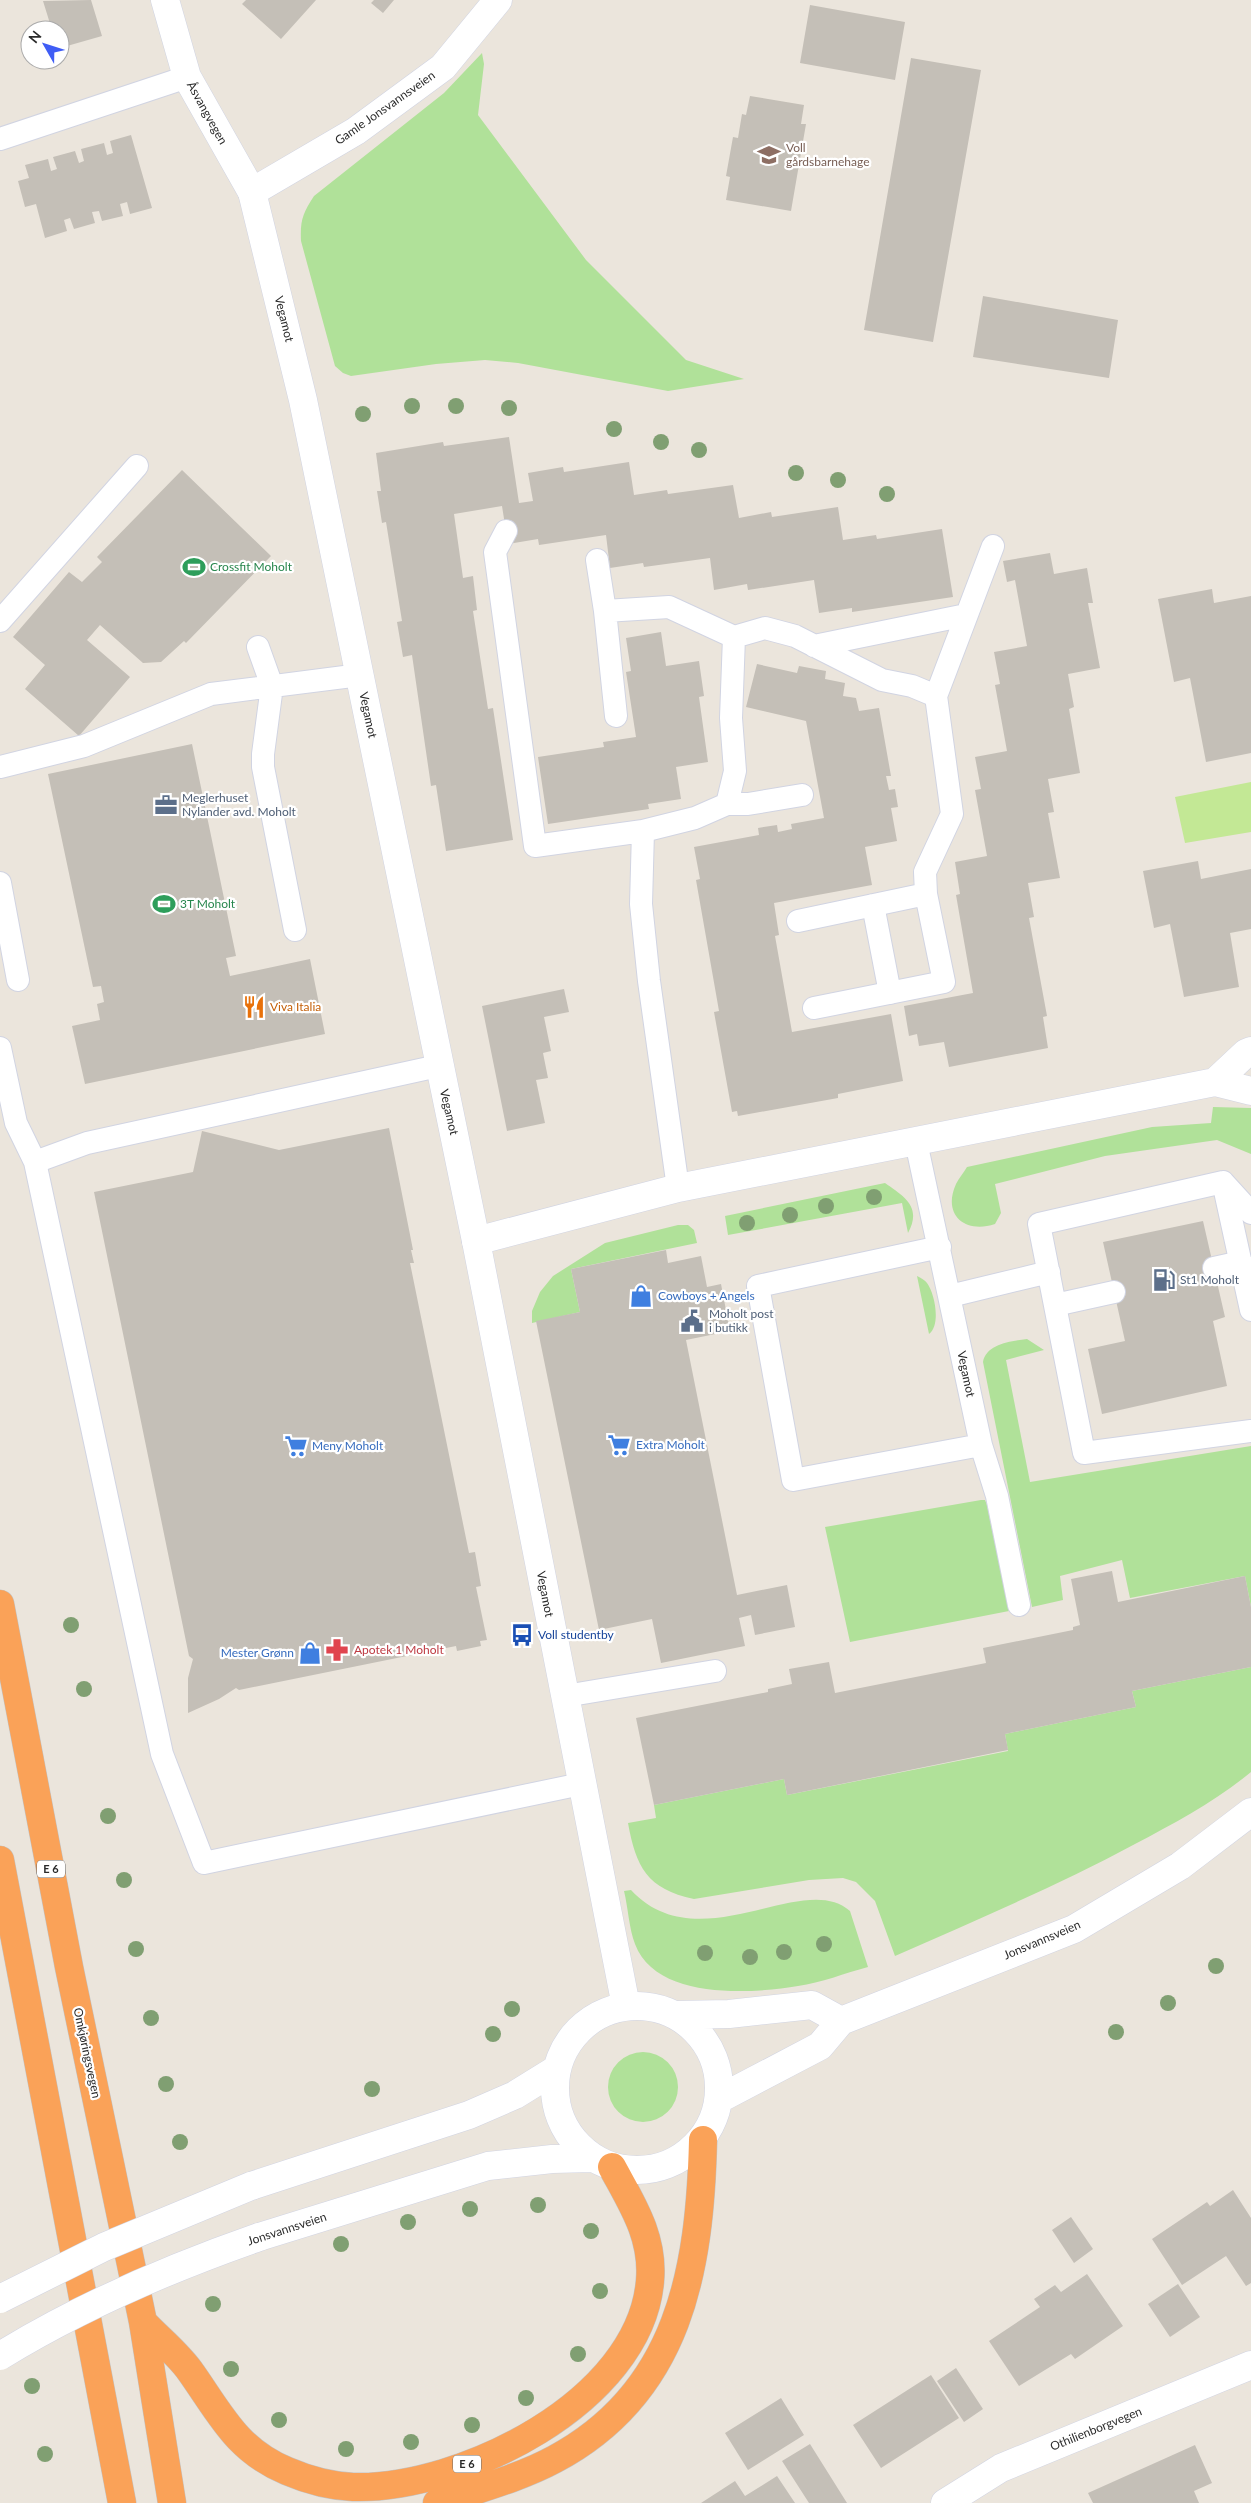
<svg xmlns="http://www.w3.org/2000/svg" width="1251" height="2503" font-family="Lato,sans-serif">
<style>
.green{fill:#b0e199}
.pitch{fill:#c3e895}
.building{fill:#c4bfb7}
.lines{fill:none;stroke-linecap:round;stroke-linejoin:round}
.lane-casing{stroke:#d1d4e2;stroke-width:24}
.street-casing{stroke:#d1d4e2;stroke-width:29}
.secondary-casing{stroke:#d1d4e2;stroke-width:29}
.highway-casing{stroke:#c3c3c3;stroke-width:29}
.lane{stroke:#fff;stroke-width:22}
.street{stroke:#fff;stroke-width:28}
.secondary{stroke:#fff;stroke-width:28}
.highway{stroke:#faa258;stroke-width:28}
.secondary-bridge-casing{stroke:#d1d4e2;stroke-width:29;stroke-linecap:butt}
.secondary-bridge{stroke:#fff;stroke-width:28}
.tree{fill:#809f72}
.labels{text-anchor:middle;stroke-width:4.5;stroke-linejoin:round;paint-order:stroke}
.shield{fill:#fff;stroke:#6a6a6a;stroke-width:1}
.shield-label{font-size:11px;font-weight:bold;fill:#2a2a2a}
.street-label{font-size:12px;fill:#2a2a2a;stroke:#fff}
.education-label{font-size:12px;fill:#785e54;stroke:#fff;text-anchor:start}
.leisure-label{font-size:12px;fill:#27864d;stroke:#fff;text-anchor:start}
.service-label{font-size:12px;fill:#4e5e75;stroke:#fff;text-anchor:start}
.food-label{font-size:12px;fill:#c56008;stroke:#fff;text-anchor:start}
.shop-label{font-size:12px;fill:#366cbe;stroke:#fff;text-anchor:start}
.transit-label{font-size:12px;fill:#164399;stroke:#fff;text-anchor:start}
.health-label{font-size:12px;fill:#be3a42;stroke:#fff;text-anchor:start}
</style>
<rect width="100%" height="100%" fill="#ebe5dc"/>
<path class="green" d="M482,53l2,11 -6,51 108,145 100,100 58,19 -76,12 -150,-28 -33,-3 -49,4 -85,12 -8,-3 -8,-7 -34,-125c-1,-21 2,-28 13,-45l130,-103z
M1213,1107l38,1v46l-34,-14 -112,16 -110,28 6,29 -6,11c-30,10 -53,-9 -39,-40 3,-6 8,-12 11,-17l185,-40 59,-4z
M885,1183c20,14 37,24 23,50l-6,-30 -174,32 -3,-19z
M678,1225h10l6,5 3,13 -126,26 9,43 -48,11v-12l8,-19 13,-16 52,-33z
M917,1276c4,2 8,4 10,7 8,11 14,42 2,51z
M1027,1339l17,11 -38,10 24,122 221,-36v161l-6,-31 -115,22 -8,-38 -62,16 3,24 -31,7 -49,-245c3,-18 28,-21 44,-23z
M981,1500h4l2,5 22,106 -159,31 -25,-115z
M1251,1667v105c-35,29 -76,51 -116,72 -78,42 -159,76 -240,112l-20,-55 -19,-19 -13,-4 -34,2 -115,19c-47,-10 -58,-32 -66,-76l28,-5 -2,-13 130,-26 3,16 221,-44 -3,-17 131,-27 -4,-16z
M631,1890c68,73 172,-21 219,21l18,56c-23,6 -47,16 -70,19 -48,8 -142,14 -163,-42 -6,-15 -7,-37 -11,-53z
M608 2087a35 35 0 1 1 70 0a35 35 0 1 1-70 0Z"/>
<path class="pitch" d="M1251,782v50l-66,11 -10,-46z"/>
<path class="building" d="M91,0l11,36 -42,12v-18h-8l-9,-29z
M246,0h70l-35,39 -39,-35z
M374,0h20l-11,13 -12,-10z
M810,5l95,17 -10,58 -95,-17z
M911,58l70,12 -48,272 -69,-12z
M750,96l54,9 -3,19h5l-15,87 -65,-11 4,-23 -4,-1 7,-39 5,1 4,-24 4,1z
M131,135l21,73 -22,6 -3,-12 -7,2 3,12 -21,5 -3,-10 -7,1 3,11 -21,6 -4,-11 -6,2 3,11 -22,7 -9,-34 -11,3 -7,-26 11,-3 -4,-13 23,-6 3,12 6,-2 -4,-12 22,-6 4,12 5,-2 -3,-12 23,-6 3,12 6,-2 -3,-12z
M983,296l135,24 -9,58 -136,-21z
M509,437l10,66 14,-2 -5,-28 35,-6 1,5 65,-10 5,33 33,-5 1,4 65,-9 6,33 32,-6 1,5 66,-10 5,33 33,-5 1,4 65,-10 11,68 -101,15v-4l-33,5 -5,-33 -66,10 -1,-6 -33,6 -4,-32 -66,9 -1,-4 -33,5 -4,-33 -67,10 -1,-6 -30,5 -6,-38 -48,8 9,64 10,-2 4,34 -4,1 15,98 5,-1 20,132 -67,11 -10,-66 -5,1 -19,-131 -9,2 -6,-35 5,-1 -16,-99 -4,1 -5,-32h4l-5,-38 67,-11 1,4z
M182,470l89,86 -85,87 -2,-2 -23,21 -18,1 -43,-38 -13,15 43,37 -51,59 -54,-47 20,-24 -32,-28 56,-65 13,10 20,-20 -5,-5z
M1050,553l4,21 33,-6 6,35h-5l12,65 -32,6 6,33 -5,2 11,64 -32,6 6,33 -6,1 12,65 -32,5 6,34 -5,1 18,98 -4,1 5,31 -99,19 -5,-25 -25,4 -2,-12 -8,2 -5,-30 69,-13 -17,-98 4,-1 -5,-32 32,-6 -12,-66 6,-1 -6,-32 32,-6 -12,-66 5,-1 -6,-32 33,-6 -12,-66 -8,2 -4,-21z
M1212,589l2,14 37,-7v157l-45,9 -16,-84 -16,4 -16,-83z
M661,632l5,34 33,-5 5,35 -5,1 9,65 -32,5 5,32 -33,5 1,5 -101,15 -10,-67 66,-10 -1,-5 33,-5 -10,-65 5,-1 -5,-33z
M757,664l40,9 2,-7 27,5 -1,8 20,4 -2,13 13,2 3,13 20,-3 12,68h-5l3,14 6,-1 3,18 -7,1 6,33 -32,6 7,38 -98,18 5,32 -4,1 17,96 99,-18 12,67 -65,13v4l-100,18 -1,-5 -5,1 -18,-100 5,-1 -23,-131 4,-1 -6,-32 65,-12 -1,-7 19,-3 1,7 14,-3 -1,-5 33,-6 -18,-97 -60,-14z
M192,744l44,212 -10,2 4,18 80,-17 15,75 -240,50 -13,-58 28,-6 -3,-16 7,-2 -3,-16 -8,1 -45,-213z
M1198,861l3,18 50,-10v60l-21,4 9,54 -55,10 -14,-73 -16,4 -11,-57z
M564,989l5,23 -25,5 7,34 -8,2 5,25 -12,2 9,43 -38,8 -25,-125z
M389,1128l24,122h-2l3,13h-4l59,290 6,-1 6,34 -5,1 11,53 -7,1 1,5 -24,5 -1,-5 -217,44 -3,-2 -17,11 -31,14v-35l5,-19 -4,-3 -95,-464 99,-20 9,-41 77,19z
M1203,1221l22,96 -12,4 14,65 -125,28 -14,-65 37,-8 -22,-99z
M666,1250l2,13 33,-7 6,31 14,-3 9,47 -44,9 51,255 50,-10 8,42 -40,8 -4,-20 -12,3 6,28 -84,17 -9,-44 -53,11 -63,-309 44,-9 -9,-43z
M1112,1571l6,31 127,-26 6,31v60l-119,24 4,16 -131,27 3,16 -221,45 -3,-16 -130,26 -18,-87 132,-26v-3l24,-5 -3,-15 40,-7 6,31 151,-30 -3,-15 90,-18v-3l7,-2 -9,-46z
M1233,2190l18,28v65l-5,3 -20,-30 -44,29 -30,-46 55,-37 3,4z
M1071,2217l22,32 -19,14 -22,-33z
M1087,2274l36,52 -48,33 -4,-5 -52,32 -30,-45 51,-34 -6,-8 21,-14 6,7z
M1178,2284l22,33 -30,20 -22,-33z
M956,2368l27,41 -19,13 -27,-41z
M931,2375l28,43 -78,50 -28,-43z
M781,2398l23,37 -56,35 -23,-37z
M810,2444l37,59h-38l-27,-42z
M1195,2445l17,38 -18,8 5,12h-106l-5,-10z
M777,2476l18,27h-94l34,-22 10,15z"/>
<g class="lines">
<defs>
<path id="lane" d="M0,139l187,-62
M506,531l-11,21 40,294 108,-15 -2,73 8,77 29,207
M597,560l8,51
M0,621l137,-155
M734,637l31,-9 30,8 87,44 30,6 24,10 16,118 -27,58 1,22 18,88 -130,26
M814,646l152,-31
M258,647l14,39 -9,68v13l32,163
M936,696l57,-150
M616,716l-11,-105 64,-4 65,30 -3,81 4,53 -8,33 -32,14 -52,13
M0,767l84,-21 127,-52 149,-19
M727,804h21l54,-9
M0,883l18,97
M873,905l17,88
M798,921l128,-27
M0,1048l16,75 19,39
M438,1066l-351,77 -52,19 127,592 42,109 377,-79
M916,1142l65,303 16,51 22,109
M1223,1182l28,31
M940,1247l-182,39 35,194 188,-35
M1214,1268l27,-6
M950,1296l99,-24
M1055,1305l59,-13
M1251,1310l-28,-128 -184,42 45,229 167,-22
M565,1696l150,-25"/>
<path id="street" d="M165,0l22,77 65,115
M476,1241l150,765
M945,2503l56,-35 250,-103"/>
<path id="secondary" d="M498,0l-55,67 -87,64 -104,61 51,208 173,841 202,-53 537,-106 36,9
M1215,1082l31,-29 5,-2
M555 2088a82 82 0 1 1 164 0a82 82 0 1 1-164 0Z
M675,2015l54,-1 83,-9 29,16
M719,2099l101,-53 21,-25 233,-92 106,-63 71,-54
M251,2186l218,-71 46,-20 42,-26
M259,2237l229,-71 64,-7 40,-1"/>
<path id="highway" d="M0,1604l69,363 74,355 29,181
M0,1860l122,643
M143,2322c15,16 34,31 47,49 30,42 46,79 97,100 21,9 44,15 66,16 108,3 287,-85 297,-206 4,-44 -18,-77 -38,-114
M437,2503c38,-13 83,-25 118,-44 125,-67 145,-190 148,-319"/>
</defs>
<use href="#lane" class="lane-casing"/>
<use href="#street" class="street-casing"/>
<use href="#secondary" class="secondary-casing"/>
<use href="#highway" class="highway-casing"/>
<use href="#lane" class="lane"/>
<use href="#street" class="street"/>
<use href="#secondary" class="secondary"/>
<use href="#highway" class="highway"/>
<defs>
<path id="secondary-bridge" d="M0,2299l104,-52 147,-61
M0,2356c80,-49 170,-88 259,-119"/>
</defs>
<use href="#secondary-bridge" class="secondary-bridge-casing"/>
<use href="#secondary-bridge" class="secondary-bridge"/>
</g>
<g class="tree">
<circle cx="412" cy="406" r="8"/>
<circle cx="456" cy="406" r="8"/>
<circle cx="509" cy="408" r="8"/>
<circle cx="363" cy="414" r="8"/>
<circle cx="614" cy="429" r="8"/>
<circle cx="661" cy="442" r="8"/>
<circle cx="699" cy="450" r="8"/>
<circle cx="796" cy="473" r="8"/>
<circle cx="838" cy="480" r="8"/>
<circle cx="887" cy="494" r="8"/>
<circle cx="874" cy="1197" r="8"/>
<circle cx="826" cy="1206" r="8"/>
<circle cx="790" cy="1215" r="8"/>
<circle cx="747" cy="1223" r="8"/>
<circle cx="71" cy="1625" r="8"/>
<circle cx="84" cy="1689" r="8"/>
<circle cx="108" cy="1816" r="8"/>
<circle cx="124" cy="1880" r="8"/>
<circle cx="824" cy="1944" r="8"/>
<circle cx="136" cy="1949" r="8"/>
<circle cx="784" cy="1952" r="8"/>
<circle cx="705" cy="1953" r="8"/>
<circle cx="750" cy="1957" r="8"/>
<circle cx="1216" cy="1966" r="8"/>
<circle cx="1168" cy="2003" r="8"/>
<circle cx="512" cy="2009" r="8"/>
<circle cx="151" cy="2018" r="8"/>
<circle cx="1116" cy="2032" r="8"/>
<circle cx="493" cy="2034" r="8"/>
<circle cx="166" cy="2084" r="8"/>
<circle cx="372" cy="2089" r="8"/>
<circle cx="180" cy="2142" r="8"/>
<circle cx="538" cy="2205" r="8"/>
<circle cx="470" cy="2209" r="8"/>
<circle cx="408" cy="2222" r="8"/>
<circle cx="591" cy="2231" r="8"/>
<circle cx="341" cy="2244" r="8"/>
<circle cx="600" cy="2291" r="8"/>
<circle cx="213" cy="2304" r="8"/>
<circle cx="578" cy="2354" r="8"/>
<circle cx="231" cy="2369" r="8"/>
<circle cx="32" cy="2386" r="8"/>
<circle cx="526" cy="2398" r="8"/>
<circle cx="279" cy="2420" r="8"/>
<circle cx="472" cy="2425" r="8"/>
<circle cx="411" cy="2442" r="8"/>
<circle cx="346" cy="2449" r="8"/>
<circle cx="45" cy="2454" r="8"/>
</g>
<defs>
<symbol id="school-bare" viewBox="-9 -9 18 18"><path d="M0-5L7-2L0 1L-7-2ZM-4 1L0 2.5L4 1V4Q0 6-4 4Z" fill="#8d6e63" stroke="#fff" stroke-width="2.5" paint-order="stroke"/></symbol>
<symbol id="stadium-bare" viewBox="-9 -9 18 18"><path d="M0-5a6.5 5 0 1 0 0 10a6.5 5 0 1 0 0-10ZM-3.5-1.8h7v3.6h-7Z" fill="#2e9e5b" stroke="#fff" stroke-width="2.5" paint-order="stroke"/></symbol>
<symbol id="office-bare" viewBox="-9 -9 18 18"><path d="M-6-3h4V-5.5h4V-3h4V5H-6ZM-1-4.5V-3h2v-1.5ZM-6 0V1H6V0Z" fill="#5c6f8a" stroke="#fff" stroke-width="2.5" paint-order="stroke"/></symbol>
<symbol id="restaurant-bare" viewBox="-9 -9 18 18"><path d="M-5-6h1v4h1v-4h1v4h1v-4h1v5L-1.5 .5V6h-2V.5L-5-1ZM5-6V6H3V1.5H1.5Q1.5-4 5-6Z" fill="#e8710a" stroke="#fff" stroke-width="2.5" paint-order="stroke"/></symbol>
<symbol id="fuel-bare" viewBox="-9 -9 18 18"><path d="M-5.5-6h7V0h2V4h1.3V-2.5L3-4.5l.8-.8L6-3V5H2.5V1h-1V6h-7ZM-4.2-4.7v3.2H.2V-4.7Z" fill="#5c6f8a" stroke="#fff" stroke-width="2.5" paint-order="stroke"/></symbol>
<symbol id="shop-bare" viewBox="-9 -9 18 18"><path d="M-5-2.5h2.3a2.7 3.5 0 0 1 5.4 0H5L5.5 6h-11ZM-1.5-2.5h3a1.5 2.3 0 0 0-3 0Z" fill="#3f7fe0" stroke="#fff" stroke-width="2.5" paint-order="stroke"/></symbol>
<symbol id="civic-bare" viewBox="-9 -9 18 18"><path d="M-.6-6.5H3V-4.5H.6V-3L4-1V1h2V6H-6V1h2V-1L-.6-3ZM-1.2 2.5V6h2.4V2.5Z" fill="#5c6f8a" stroke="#fff" stroke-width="2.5" paint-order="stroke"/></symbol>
<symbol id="supermarket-bare" viewBox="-9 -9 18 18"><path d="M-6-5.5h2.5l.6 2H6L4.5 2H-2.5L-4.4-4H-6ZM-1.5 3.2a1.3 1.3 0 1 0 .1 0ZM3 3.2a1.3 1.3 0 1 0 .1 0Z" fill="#3f7fe0" stroke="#fff" stroke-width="2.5" paint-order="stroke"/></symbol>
<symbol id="bus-bare" viewBox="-9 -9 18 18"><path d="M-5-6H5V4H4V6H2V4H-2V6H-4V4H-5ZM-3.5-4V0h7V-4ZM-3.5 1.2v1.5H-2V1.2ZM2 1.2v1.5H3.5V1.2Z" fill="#1a4fb4" stroke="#fff" stroke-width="2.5" paint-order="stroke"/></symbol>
<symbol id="pharmacy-bare" viewBox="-9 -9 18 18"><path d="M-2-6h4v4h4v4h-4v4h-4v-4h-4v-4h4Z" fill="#e0444e" stroke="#fff" stroke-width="2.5" paint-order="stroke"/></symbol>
</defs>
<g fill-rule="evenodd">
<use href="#school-bare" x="753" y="139" width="32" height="32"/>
<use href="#stadium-bare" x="178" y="551" width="32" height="32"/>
<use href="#office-bare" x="150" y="789" width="32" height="32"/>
<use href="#stadium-bare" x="148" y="888" width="32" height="32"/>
<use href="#restaurant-bare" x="238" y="991" width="32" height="32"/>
<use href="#fuel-bare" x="1148" y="1264" width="32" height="32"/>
<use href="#shop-bare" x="625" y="1280" width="32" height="32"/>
<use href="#civic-bare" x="676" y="1305" width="32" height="32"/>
<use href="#supermarket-bare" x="603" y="1429" width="32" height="32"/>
<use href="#supermarket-bare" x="280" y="1430" width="32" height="32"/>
<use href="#bus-bare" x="506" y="1619" width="32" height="32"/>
<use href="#pharmacy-bare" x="321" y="1634" width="32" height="32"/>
<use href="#shop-bare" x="294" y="1637" width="32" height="32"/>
</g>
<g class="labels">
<g class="shield">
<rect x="37" y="1860.5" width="28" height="17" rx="4"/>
<rect x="453" y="2455.5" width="28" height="17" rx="4"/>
</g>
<g class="shield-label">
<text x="51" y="1873">E 6</text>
<text x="467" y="2468">E 6</text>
</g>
<g class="street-label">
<text transform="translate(385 108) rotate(-35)" y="4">Gamle Jonsvannsveien</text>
<text transform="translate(207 113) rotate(61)" y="4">Åsvangvegen</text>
<text transform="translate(284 319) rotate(76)" y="4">Vegamot</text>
<text transform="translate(368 715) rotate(78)" y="4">Vegamot</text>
<text transform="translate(449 1112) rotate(77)" y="4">Vegamot</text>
<text transform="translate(966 1374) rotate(78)" y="4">Vegamot</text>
<text transform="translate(545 1594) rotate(79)" y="4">Vegamot</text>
<text transform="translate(1042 1940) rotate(-23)" y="4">Jonsvannsveien</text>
<text transform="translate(87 2053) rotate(78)" y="4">Omkjøringsvegen</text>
<text transform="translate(287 2229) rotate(-18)" y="4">Jonsvannsveien</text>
<text transform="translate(1096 2429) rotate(-22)" y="4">Othilienborgvegen</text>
</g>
<g class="education-label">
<text x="786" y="152">Voll<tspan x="786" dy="14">gårdsbarnehage</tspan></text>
</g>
<g class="leisure-label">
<text x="210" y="571">Crossfit Moholt</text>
<text x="180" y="908">3T Moholt</text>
</g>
<g class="service-label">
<text x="182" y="802">Meglerhuset<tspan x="182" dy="14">Nylander avd. Moholt</tspan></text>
<text x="1180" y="1284">St1 Moholt</text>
<text x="709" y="1318">Moholt post<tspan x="709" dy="14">i butikk</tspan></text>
</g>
<g class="food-label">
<text x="270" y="1011">Viva Italia</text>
</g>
<g class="shop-label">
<text x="658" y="1300">Cowboys + Angels</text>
<text x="636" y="1449">Extra Moholt</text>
<text x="312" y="1450">Meny Moholt</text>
<text x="294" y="1657" text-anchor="end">Mester Grønn</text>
</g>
<g class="transit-label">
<text x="538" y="1639">Voll studentby</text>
</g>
<g class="health-label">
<text x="354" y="1654">Apotek 1 Moholt</text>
</g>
</g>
<g transform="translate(45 45) rotate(309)"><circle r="24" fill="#ffffff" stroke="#aaaaaa"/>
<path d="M0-4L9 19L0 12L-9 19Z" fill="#3f5df5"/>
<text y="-8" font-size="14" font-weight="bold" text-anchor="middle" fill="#2a2a2a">N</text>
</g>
</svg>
